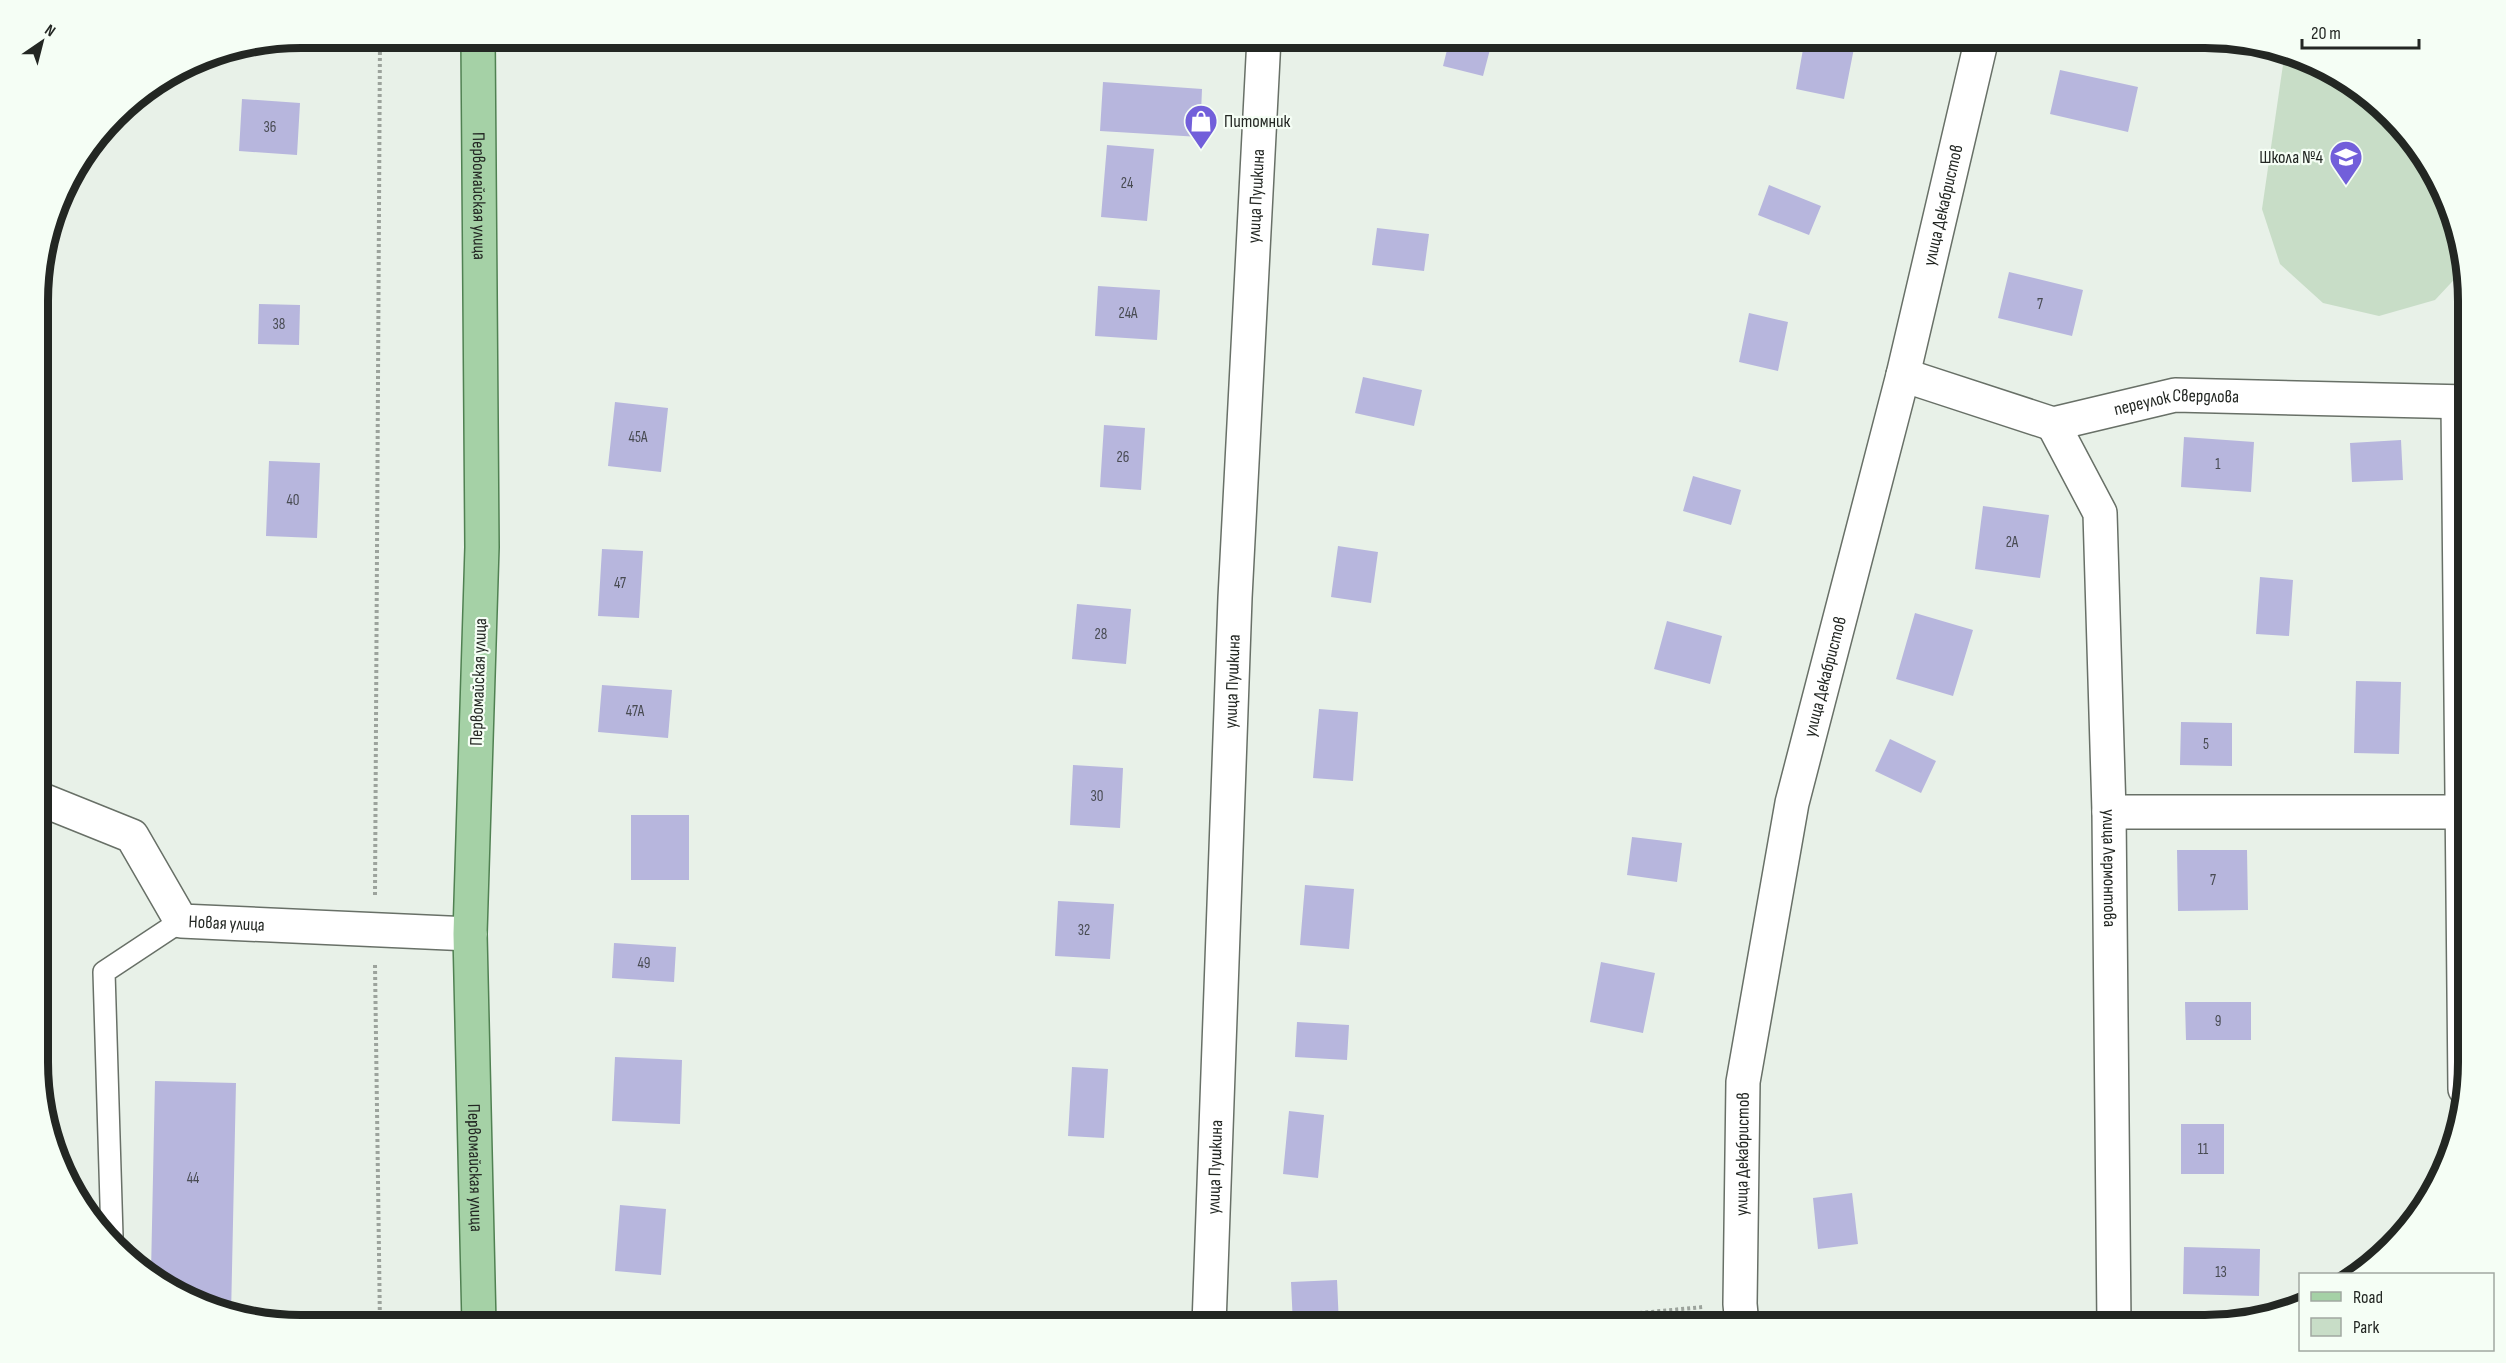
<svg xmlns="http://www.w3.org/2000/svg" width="2506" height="1363" font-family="'Sofia Sans Condensed',sans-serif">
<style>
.green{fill:#c8ddc7}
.building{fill:#b7b6dd}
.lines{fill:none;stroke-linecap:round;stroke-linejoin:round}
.lane-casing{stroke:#687067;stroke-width:24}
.street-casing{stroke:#687067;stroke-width:36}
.primary-casing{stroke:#508152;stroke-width:36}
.path{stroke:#9ca39c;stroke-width:4;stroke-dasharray:3 3;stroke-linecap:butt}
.lane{stroke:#fff;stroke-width:21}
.street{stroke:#fff;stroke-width:33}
.primary{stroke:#a5d1a6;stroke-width:33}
.labels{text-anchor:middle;stroke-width:4.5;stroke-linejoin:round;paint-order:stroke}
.number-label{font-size:15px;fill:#484b52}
.poi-label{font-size:18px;fill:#232723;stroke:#f5fef5;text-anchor:start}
.street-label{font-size:18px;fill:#232723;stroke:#f5fef5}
.rim{fill:none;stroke:#232723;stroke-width:8}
</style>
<rect width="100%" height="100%" fill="#e8f1e8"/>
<path class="green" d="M2285,51l51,22 88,82 31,62 10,51 -30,32 -56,16 -56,-13 -43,-39 -18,-55z"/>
<path class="building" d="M1450,38h43l-10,38 -40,-10z
M1805,38h51l-12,61 -48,-10z
M2060,70l78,17 -10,45 -78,-18z
M1103,82l99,7 -2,48 -100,-6z
M242,99l58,4 -3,52 -58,-4z
M1107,145l47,4 -7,72 -46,-4z
M1769,185l52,21 -12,29 -51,-20z
M1377,228l52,6 -5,37 -52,-6z
M2009,272l74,18 -11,46 -74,-18z
M1098,286l62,4 -3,50 -62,-4z
M259,304l41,1 -1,40 -41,-1z
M1749,313l39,9 -10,49 -39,-9z
M1363,377l59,13 -8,36 -59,-13z
M615,402l53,6 -7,64 -53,-6z
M1104,425l41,3 -4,62 -41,-3z
M2184,437l70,5 -3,50 -70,-5z
M2401,440l2,40 -51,2 -2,-39z
M269,461l51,2 -3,75 -51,-2z
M1693,476l48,14 -10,35 -48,-14z
M1983,506l66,9 -9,63 -65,-9z
M1338,546l40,6 -7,51 -40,-6z
M602,549l41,2 -4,67 -41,-2z
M2260,577l33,3 -4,56 -33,-2z
M1077,604l54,5 -5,55 -54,-5z
M1915,613l58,17 -20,66 -57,-17z
M1667,621l55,15 -12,48 -56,-15z
M40,631h3v47h-3z
M2356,681l45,1 -2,72 -45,-1z
M602,685l70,5 -4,48 -70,-6z
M1319,709l39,3 -5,69 -40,-3z
M2181,722l51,1v43l-52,-1z
M1890,739l46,22 -15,32 -46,-22z
M1073,765l50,3 -3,60 -50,-3z
M631,815h58v65h-58z
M1632,837l50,6 -5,39 -50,-7z
M2177,850h70l1,60 -70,1z
M1305,885l49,4 -5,60 -49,-4z
M1058,901l56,3 -4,55 -55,-3z
M614,943l62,4 -2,35 -62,-4z
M1601,962l54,11 -12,60 -53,-11z
M2185,1002h66v38h-65z
M1297,1022l52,3 -2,35 -52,-3z
M615,1057l67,3 -2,64 -68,-3z
M1072,1067l36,2 -4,69 -36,-2z
M155,1081l81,2 -5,233 -61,-26 -19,-17z
M1289,1111l35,4 -6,63 -35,-4z
M2181,1124h43v50h-43z
M1852,1193l6,51 -40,5 -5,-51z
M620,1205l46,4 -5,66 -46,-4z
M2184,1247l76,2 -1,47 -76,-2z
M1337,1280l2,45h-46l-2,-43z"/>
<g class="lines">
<defs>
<path id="lane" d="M112,1236l-8,-264 77,-51"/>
<g id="street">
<path id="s1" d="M1903,375l150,49 122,-29 293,7"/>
<path d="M2458,403l7,686"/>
<path id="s2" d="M2053,424l47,89 9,299 5,513"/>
<path id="s3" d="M40,799l92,37 49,85 289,13"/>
<path d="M2109,812h352"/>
<path id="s4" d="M1209,1325l26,-727 29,-560"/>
<path id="s5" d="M1742,1325l-2,-21 3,-222 49,-279 111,-428 79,-337"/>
</g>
<g id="primary">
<path id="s6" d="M478,38l4,509 -12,387 9,391"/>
</g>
</defs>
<use href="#lane" class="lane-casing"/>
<use href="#street" class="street-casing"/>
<use href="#primary" class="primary-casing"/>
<path class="path" d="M375,895l5,-857
M375,965l5,360
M1557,1325l9,-5 137,-13"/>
<use href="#lane" class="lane"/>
<use href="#street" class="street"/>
<use href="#primary" class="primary"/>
</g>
<defs>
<symbol id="shop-pin" viewBox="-11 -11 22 30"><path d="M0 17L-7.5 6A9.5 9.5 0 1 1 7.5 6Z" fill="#725fda" stroke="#f5fef5"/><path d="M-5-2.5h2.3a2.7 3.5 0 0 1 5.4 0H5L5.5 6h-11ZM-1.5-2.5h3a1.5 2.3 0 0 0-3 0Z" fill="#fff"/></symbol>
<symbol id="school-pin" viewBox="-11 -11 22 30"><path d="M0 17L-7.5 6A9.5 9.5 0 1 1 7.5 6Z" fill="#725fda" stroke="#f5fef5"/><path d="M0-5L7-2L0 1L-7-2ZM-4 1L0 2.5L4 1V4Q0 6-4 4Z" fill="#fff"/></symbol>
</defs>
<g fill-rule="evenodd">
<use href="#shop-pin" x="1182" y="102" width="38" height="52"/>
<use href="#school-pin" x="2327" y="138" width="38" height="52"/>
</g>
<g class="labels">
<g class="number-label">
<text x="270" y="132">36</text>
<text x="1127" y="188">24</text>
<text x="2040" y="309">7</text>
<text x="1128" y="318">24А</text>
<text x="279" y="329">38</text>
<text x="638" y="442">45А</text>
<text x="1123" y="462">26</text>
<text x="2218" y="469">1</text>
<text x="293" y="505">40</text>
<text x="2012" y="547">2А</text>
<text x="620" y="588">47</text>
<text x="1101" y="639">28</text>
<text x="635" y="716">47А</text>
<text x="2206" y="749">5</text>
<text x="1097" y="801">30</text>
<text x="2213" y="885">7</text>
<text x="1084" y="935">32</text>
<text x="644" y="968">49</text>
<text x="2218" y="1026">9</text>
<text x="2203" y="1154">11</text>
<text x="193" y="1183">44</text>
<text x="2221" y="1277">13</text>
</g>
<g class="poi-label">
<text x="1224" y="127">Питомник</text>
<text x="2323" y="163" text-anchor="end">Школа №4</text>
</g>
<g class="street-label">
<text dy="6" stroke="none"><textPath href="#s6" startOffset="158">Первомайская улица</textPath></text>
<text dy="6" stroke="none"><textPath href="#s4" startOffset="1130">улица Пушкина</textPath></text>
<text dy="6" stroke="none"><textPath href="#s5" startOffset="1143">улица Декабристов</textPath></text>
<text dy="6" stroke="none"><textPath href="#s1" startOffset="284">переулок Свердлова</textPath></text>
<text dy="6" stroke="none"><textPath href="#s5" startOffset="657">улица Декабристов</textPath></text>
<text dy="6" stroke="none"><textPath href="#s4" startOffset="644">улица Пушкина</textPath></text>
<text transform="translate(478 682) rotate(-88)" y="6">Первомайская улица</text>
<text dy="6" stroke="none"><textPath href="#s2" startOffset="456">улица Лермонтова</textPath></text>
<text dy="6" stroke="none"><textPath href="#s3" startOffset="243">Новая улица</textPath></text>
<text dy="6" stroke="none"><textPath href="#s5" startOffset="171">улица Декабристов</textPath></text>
<text dy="6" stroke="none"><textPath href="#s6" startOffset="1130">Первомайская улица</textPath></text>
<text dy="6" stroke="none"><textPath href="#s4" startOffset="158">улица Пушкина</textPath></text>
</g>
</g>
<path d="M0 0H2506V1363H0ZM301 48H2205A253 253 0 0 1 2458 301V1062A253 253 0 0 1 2205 1315H301A253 253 0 0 1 48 1062V301A253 253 0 0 1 301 48Z" fill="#f5fef5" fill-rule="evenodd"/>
<path class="rim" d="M301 48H2205A253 253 0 0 1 2458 301V1062A253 253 0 0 1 2205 1315H301A253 253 0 0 1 48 1062V301A253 253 0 0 1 301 48Z"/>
<rect x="2299" y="1273" width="195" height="78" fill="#f5fef5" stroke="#a1a8a1" stroke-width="1.5"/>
<rect x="2311" y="1292" width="30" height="9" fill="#a5d1a6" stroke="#a1a8a1" stroke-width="1.5"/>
<text x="2353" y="1303" font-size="18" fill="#232723">Road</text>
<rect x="2311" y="1318" width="30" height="18" fill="#c8ddc7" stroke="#a1a8a1" stroke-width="1.5"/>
<text x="2353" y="1333" font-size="18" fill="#232723">Park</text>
<g transform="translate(42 42) rotate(35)" stroke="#f5fef5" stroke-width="4.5" paint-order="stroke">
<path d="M0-4.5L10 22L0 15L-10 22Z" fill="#232723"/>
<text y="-9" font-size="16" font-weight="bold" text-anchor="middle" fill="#232723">N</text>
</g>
<path d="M2302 39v9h117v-9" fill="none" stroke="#232723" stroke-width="3"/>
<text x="2311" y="39" font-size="18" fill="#232723" stroke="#f5fef5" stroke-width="4.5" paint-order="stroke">20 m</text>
</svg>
